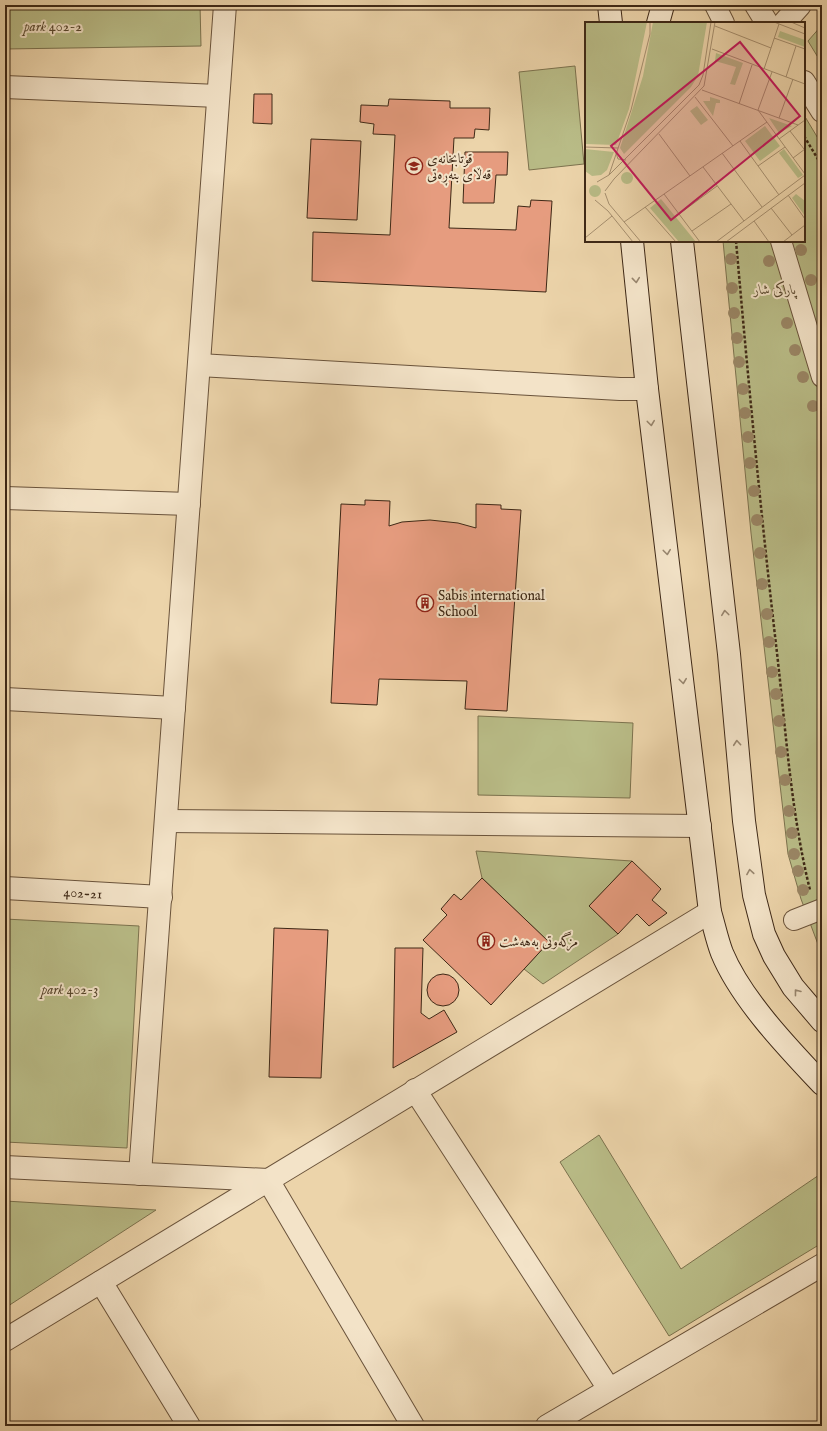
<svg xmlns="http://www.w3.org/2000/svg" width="827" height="1431" font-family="'IM FELL English',Amiri,serif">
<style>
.green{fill:#b9bc87;stroke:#7c724e}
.building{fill:#e69c7f;stroke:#3e2816}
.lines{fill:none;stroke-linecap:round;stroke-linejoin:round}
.pedestrian-casing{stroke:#6a533b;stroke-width:22}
.minor-casing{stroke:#6a533b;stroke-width:24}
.tertiary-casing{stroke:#6a533b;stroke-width:24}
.secondary-casing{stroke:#3e2816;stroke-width:24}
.path{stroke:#3e2816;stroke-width:2.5;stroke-dasharray:3 2;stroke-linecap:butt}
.pedestrian{stroke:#f3e3c8;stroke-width:20}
.minor{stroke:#f3e3c8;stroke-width:22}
.tertiary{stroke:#f3e3c8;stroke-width:22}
.secondary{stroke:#f3e3c8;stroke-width:22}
.tree{fill:#9a8665}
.oneway{stroke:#98866f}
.labels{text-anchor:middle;stroke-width:4;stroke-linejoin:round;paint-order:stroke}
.park-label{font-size:14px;font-style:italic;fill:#57462d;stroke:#f3e3c8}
.poi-label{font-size:14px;fill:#3e2816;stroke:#f3e3c8;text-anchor:start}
.street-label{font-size:14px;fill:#3e2816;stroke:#f3e3c8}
.inset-road{fill:none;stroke:#a68f6f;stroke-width:1}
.view{fill:#c2185b;fill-opacity:0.15;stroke:#c2185b;stroke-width:2}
.inset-edge{fill:none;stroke:#3e2816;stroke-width:2}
</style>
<rect width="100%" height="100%" fill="#ecd4aa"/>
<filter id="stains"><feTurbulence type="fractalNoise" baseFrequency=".005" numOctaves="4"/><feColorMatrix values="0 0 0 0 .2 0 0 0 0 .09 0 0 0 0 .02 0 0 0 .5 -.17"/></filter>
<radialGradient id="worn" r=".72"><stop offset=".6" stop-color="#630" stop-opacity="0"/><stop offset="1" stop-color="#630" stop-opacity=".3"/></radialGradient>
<path class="green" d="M5,5h195l1,41 -196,3z
M822,25v39l-14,-23z
M575,66l9,98 -55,6 -10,-98z
M804,115l18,30v810l-21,-56 -13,-45 -37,-321 -28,-292h81z
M478,716l155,7 -3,75 -152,-3z
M476,851l156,10 -43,45 29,28 -75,50 -19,-15 25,-27 -67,-64z
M5,919l134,7 -12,222 -122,-6z
M599,1135l82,134 141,-96v70l-153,93 -109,-174z
M5,1201l151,9 -151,98z"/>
<path class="building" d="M254,94h18v30l-19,-1z
M389,99l61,2v7h40l-1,22 -14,-1 -1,9h-20l-5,90 67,2 2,-24 12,1 1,-7 21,1 -6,91 -234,-11 1,-49 77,3 5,-100 -22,-1 1,-10 -14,-2 1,-17 27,1z
M311,139l50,2 -4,79 -50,-2z
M465,152h43l-1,23h-11l-2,28h-31z
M365,500l25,1 -1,25 13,-4 28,-2 28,3 18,5v-24l25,1v4l20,1 -14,201 -42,-2 2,-28 -88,-2 -2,26 -46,-2 10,-199 24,1z
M632,861l29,28 -9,11 15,13 -18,13 -12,-12 -19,20 -29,-28z
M482,878l67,64 -58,63 -68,-65 24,-25 -6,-6 13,-15 7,6z
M274,928l54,2 -7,148 -52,-1z
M395,948h28l-2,65 8,6 15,-9 13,22 -64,36z
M427 990a16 16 0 1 1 32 0a16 16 0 1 1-32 0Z"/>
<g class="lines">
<defs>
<path id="pedestrian" d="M715,5l9,18
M781,241l41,136
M794,920l28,-11"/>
<g id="minor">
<path d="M784,23l16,-18"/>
<path d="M804,82l18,29"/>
<path d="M5,87l213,9"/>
<path d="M199,365l421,24h27"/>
<path d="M5,498l184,6"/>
<path d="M5,699l169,9"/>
<path d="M166,821l534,5"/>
<path id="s1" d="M5,888l156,9"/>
<path d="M415,1090l194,299"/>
<path d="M5,1167l263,13 145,246"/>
<path d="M140,1174l85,-1169"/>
<path d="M101,1282l88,144"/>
<path d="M5,1340l705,-428"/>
<path d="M547,1426l275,-161"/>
</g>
<path id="tertiary" d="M756,5l11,18"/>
<path id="secondary" d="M609,5l2,18
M658,23l5,-18
M632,241l15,148 63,523c4,13 7,28 12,41 19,46 66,95 100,131
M682,241l47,413 15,167 10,74 10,39 10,22 19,31 29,34"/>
</defs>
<use href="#pedestrian" class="pedestrian-casing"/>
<use href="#minor" class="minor-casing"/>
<use href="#tertiary" class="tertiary-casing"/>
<use href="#secondary" class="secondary-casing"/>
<path class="path" d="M804,136l18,30
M736,241c12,137 25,275 41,412 9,79 14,160 33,237"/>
<use href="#pedestrian" class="pedestrian"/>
<use href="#minor" class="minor"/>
<use href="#tertiary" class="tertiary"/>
<use href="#secondary" class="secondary"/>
</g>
<g class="tree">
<circle cx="801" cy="250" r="6"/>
<circle cx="731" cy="259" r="6"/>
<circle cx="769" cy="261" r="6"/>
<circle cx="811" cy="280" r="6"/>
<circle cx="732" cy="288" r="6"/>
<circle cx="778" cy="292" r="6"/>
<circle cx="734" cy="313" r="6"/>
<circle cx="787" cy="323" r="6"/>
<circle cx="737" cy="338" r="6"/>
<circle cx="795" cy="350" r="6"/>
<circle cx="739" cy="362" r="6"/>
<circle cx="803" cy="377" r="6"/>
<circle cx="743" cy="389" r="6"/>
<circle cx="813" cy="406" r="6"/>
<circle cx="745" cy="413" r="6"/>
<circle cx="748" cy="437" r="6"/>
<circle cx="750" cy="463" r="6"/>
<circle cx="754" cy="491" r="6"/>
<circle cx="757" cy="520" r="6"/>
<circle cx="760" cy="553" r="6"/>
<circle cx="762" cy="584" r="6"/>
<circle cx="767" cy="614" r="6"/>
<circle cx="769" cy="642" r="6"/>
<circle cx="772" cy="672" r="6"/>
<circle cx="776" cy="694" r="6"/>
<circle cx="779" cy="721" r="6"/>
<circle cx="781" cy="752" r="6"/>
<circle cx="785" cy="780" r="6"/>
<circle cx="789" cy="811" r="6"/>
<circle cx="792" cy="833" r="6"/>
<circle cx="794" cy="854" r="6"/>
<circle cx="798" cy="871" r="6"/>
<circle cx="803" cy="890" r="6"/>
</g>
<defs><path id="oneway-chevron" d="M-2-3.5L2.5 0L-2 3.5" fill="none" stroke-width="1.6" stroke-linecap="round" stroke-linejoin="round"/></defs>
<g class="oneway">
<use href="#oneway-chevron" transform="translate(636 280) rotate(84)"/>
<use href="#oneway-chevron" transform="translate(651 423) rotate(83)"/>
<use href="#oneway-chevron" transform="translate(667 552) rotate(83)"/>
<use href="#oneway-chevron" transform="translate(725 613) rotate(-97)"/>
<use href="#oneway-chevron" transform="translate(683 681) rotate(83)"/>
<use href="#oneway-chevron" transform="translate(737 743) rotate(-95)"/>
<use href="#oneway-chevron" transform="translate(750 872) rotate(-99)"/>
<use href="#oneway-chevron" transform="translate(797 992) rotate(-128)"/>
</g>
<defs>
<symbol id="school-ring" viewBox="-11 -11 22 22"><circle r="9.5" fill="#f3e3c8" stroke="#8f2418" stroke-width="1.5"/><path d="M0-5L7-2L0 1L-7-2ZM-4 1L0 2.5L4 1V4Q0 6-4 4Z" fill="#8f2418"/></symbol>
<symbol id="building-ring" viewBox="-11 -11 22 22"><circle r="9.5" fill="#f3e3c8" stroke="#8f2418" stroke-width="1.5"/><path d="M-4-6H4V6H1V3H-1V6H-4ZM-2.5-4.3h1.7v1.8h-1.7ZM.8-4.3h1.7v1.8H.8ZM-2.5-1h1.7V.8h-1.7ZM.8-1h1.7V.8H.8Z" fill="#8f2418"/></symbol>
</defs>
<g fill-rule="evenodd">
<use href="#school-ring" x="404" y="156" width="20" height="20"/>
<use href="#building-ring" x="415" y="593" width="20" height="20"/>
<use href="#building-ring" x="476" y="931" width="20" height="20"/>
</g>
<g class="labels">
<g class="park-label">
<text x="53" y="31">park 402-2</text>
<text x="775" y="294">پارکی شار</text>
<text x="70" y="994">park 402-3</text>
</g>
<g class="poi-label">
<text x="427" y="163">قوتابخانەی<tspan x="427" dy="16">قەڵای بنەڕەتی</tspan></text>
<text x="438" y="600">Sabis international<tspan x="438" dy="16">School</tspan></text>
<text x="499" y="946">مزگەوتی بەهەشت</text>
</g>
<g class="street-label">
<text dy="5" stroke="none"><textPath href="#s1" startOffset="78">402-21</textPath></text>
</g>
</g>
<g transform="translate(585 22)">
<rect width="220" height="220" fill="#ecd4aa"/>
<path d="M0,0h62l-18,87 -13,36 -31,-1zM68,0h54l-9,54 -7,11 -67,67 -4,-6 23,-72zM195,9l25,9v7l-27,-10zM131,31l27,10 -8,22 -5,-1 6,-17 -21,-6zM125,75l10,3v3h-4l-3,13 -10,-15h7zM112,84l11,14 -7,5 -11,-14zM184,96l23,8 -13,7zM180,104l15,20 -20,15 -15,-20zM0,127l29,3 -7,18 -6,5 -9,1 -7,-5zM199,127l19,26 -5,3 -19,-25zM36 156a6 6 0 1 1 12 0a6 6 0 1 1-12 0ZM4 169a6 6 0 1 1 12 0a6 6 0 1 1-12 0ZM211,172l9,7v15l-13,-18zM76,177l35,43h-17l-29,-34z" fill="#b9bc87"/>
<path class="inset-road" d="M189,0l31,12M206,0l14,6M130,4l56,22M189,16l31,11M127,27l93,35M179,47l15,-45M187,50l-14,38 47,64M201,55l10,-31M117,68l96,35M110,75l38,49M154,82l13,-39M194,96l14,-39M205,109l14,18M74,112l31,42M194,117l26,-19M155,119l39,54M0,125l33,1M31,131l2,6 8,1M137,131l40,54M208,136l12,-9M173,144l27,-19M118,145l41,54M24,153l22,-65 19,-76v-12M12,160l12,-7 90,-90 4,-10 8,-53M20,169l9,-12 90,-93 11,-64M20,171l4,11 32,38M79,172l36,48M203,173l17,24M10,178l13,11 25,31M60,185l31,35M186,186l21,27M94,192l38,-28M169,199l15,21M39,200l143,-100M107,209l39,-27M0,216l27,-22M131,220l89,-67M141,220l79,-59M198,220l22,-17"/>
<path class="view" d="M155,20l60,74 -129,104 -60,-74z"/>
<rect width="220" height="220" class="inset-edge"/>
</g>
<rect width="827" height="1431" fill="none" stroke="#ecd4aa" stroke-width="20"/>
<rect x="6" y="6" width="815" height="1419" fill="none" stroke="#3e2816" stroke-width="2"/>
<rect x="10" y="10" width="807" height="1411" fill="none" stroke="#3e2816"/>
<rect width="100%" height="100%" filter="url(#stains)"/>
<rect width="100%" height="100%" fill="url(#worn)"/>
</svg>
